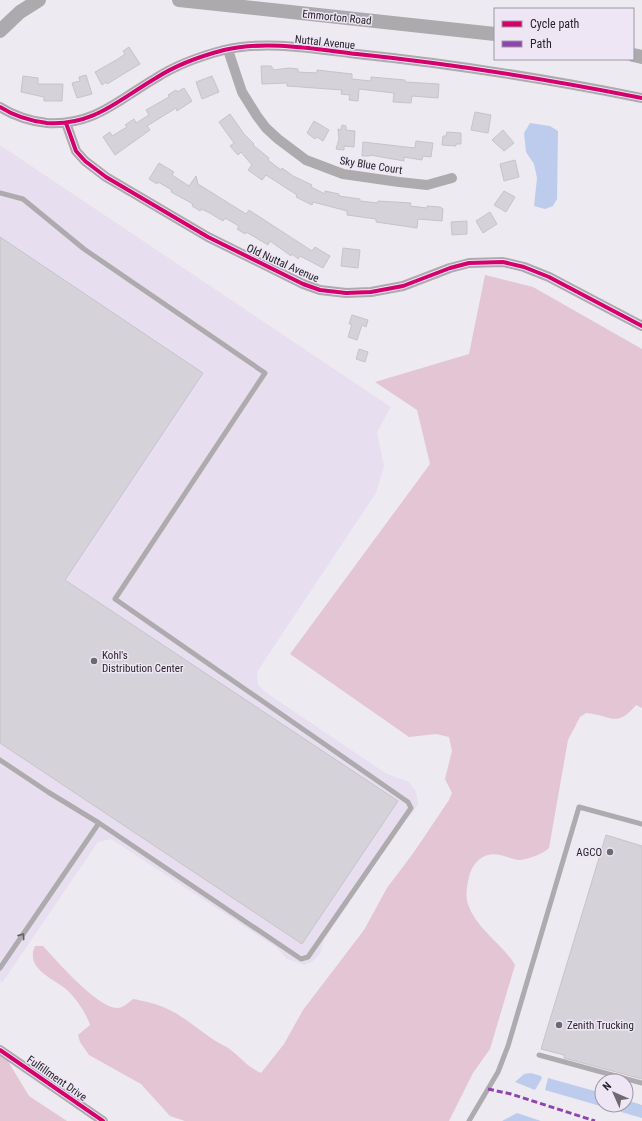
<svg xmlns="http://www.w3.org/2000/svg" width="642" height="1121" font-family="'Roboto Condensed',sans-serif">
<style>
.built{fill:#e7dfef}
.green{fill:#e3c5d3}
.water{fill:#bdccec}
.building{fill:#d5d3d9;stroke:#c6c4ca}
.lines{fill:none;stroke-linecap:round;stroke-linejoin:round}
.lane{stroke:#adabae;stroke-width:5}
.street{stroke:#adabae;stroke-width:10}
.secondary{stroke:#adaaae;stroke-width:14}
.quiet{stroke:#8e44ad;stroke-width:3;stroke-dasharray:6 3;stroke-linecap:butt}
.cycleway-casing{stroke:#eee6f5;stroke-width:6}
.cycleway{stroke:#d6006c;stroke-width:4}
.oneway{stroke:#636165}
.poi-dot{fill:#6c696f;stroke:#eee6f5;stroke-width:1.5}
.labels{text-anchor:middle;stroke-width:3;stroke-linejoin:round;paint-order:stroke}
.street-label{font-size:11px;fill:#262429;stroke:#eee6f5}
.poi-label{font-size:11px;fill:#262429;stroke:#eee6f5;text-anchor:start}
</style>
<rect width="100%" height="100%" fill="#eeeaf2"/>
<path class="built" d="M0,145l391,262 -14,25 7,34 -8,27 -119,179 1,13 10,9 119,80 22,8 7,9 2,13 -6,10 -9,8 -79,118 -4,14 -8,8 -8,3 -17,-6 -10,-11 -166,-109 -13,3 -96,141 -2,-2z"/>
<path class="green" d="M485,275l48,12 109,62v359l-6,-3c-20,24 -25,10 -50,8l-6,4 -12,23 -19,108c-6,6 -22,12 -31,12 -6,-1 -12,-4 -18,-5 -16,-4 -28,8 -31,22 -2,9 -4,18 -1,27 8,25 34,39 47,61l-25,84 -17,24 -24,48h-264l-15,-5 -29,-32 -52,-29 -9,-13 -2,-7 12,-10c-3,-11 -15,-28 -24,-36 -14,-11 -41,-21 -31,-43h8c14,15 55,63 75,62 5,0 11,-6 15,-9 41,7 49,19 81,41 6,4 13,6 18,11 11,9 16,16 29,22l23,-29 19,-34 61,-80 23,-42 27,-36 35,-52 3,-7 -7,-14 7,-28 -3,-14 -13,-3 -27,3 -119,-83 140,-190 -13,-54 -42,-28 94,-28z
M0,1048l29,48 38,25h-67z"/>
<path class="water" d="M530,123l20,3 8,5 -1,68 -4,7 -8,3 -11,-3 3,-28 -3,-14 -8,-12 -2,-19z
M531,1073l10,3 1,2 -7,12 -20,-8 9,-8z
M548,1078l54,15v12h24v-5l16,5v13l-97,-28z
M517,1113l24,8h-39z"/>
<path class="building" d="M129,47l11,17 -33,20 -1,-2 -4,3 -7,-13 23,-13 7,-5 -2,-3z
M261,66h10l3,4 15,-2 9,1v3l19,1v-3l35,4v5l19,2v-4l34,3v2l34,2 -1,14 -26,-2 -1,7 -18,-1 1,-9 -35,-4 -1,12 -9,-1 1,-5 -9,-1 1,-4 -55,-4v-3l-25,1z
M86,75l6,19 -15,4 -5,-15 8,-2 -1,-4z
M23,76l15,2v6h25l-1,17h-18v-4l-23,-5z
M212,76l7,16 -17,7 -6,-17z
M184,88l8,13 -15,10 -1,-3 -29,18 3,4 -35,25 -12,-18 7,-5 2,4 15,-9 -2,-2 9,-6 2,4 13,-8 -3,-5 23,-13 -1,-2 8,-5 1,2z
M475,112l16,3 -3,18 -17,-3z
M230,114l14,20 10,10 -1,1 16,13 -1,2 13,10 1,-2 11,8 19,9 -1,2 14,7v-3l14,3v2l21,3v2l18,2v-2l33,2 -1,3 17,2v-2l13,1 3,2 -1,12 -24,-2 -1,9 -41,-6v-3l-29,-4v-4l-34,-9 -1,3 -16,-8 1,-2 -31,-20 -4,5 -14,-10 4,-5 -11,-13 -3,3 -8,-9 4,-3 -15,-21z
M314,121l15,9 -6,11 -6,-4 -2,2 -8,-6z
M342,125l4,1v4l9,1 -1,16 -10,-1v4l-8,-1 3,-10 -1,-10 3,1z
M503,130l11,13 -10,8 -12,-11z
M447,132l14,1v11h-5v2l-14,-1 1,-9h3z
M416,141l17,2 -2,14 -8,-1 -1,4 -18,-3v4l-34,-6v1h-8l1,-14 52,6z
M515,160l4,17 -15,4 -4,-17z
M159,163l15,9 -2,3 17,11 7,-10 2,8 48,30 3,-4 63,41 3,-4 15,9 -7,12 -23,-12 -2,3 -6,-5 -1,2 -21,-15 -2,4 -15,-9 -7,-4 -1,2 -8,-5 2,-3 -14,-8 -2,3 -15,-9 -7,-3 -1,2 -8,-5 1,-2 -22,-12 1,-2 -14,-8 -1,2 -8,-5z
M504,191l11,6 -9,15 -12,-7z
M490,212l7,12 -14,9 -7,-12z
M467,221v13l-15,1 -1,-13z
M0,237l203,136 -138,207 333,221 -96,143 -302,-201z
M343,248l17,2 -2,18 -17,-2z
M352,315l16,5 -2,7 -4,-2 -5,15 -9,-3 4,-13h-3z
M359,349l9,3 -3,10 -9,-3z
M606,835l36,11v233l-78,-21v-3l-23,-6z"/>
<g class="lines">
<path class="lane" d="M0,193l23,6 61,50 181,124 -150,226 293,203 3,6 -103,149 -7,2 -202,-136 -51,-31 -48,-32
M0,968l99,-145
M539,1055l103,28
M469,1121l29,-49 10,-26 71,-239 63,17"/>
<path class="street" d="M228,50l14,42 15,24 9,12 12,11 28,21 37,14 56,8 28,3 25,-7
M0,107c14,9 30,14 47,16 47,3 71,-23 109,-45 20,-13 45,-22 68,-28 43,-10 90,-1 133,4 96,10 190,25 285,44
M66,123l10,28 9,10 21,16 102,60 95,47 17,6 26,3 25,-1 32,-6 47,-18 19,-5 34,-1 21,5 25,10 93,49
M0,1050l103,71"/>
<path class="secondary" d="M179,0l316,34
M0,31l20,-19 19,-12
M633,55l9,2"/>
<path class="quiet" d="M488,1089l23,5 84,27"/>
<defs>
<path id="cycleway" d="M0,107c14,9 30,14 47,16 47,3 71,-23 109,-45 20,-13 45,-22 68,-28 43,-10 90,-1 133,4 96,10 190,25 285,44
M66,123l10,28 9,10 21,16 102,60 95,47 17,6 26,3 25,-1 32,-6 47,-18 19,-5 34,-1 21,5 25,10 93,49
M0,1050l103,71"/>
</defs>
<use href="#cycleway" class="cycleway-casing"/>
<use href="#cycleway" class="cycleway"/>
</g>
<defs><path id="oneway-chevron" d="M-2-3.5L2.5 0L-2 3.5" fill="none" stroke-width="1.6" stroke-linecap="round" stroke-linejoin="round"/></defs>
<use class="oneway" href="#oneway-chevron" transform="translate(22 936) rotate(-55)"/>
<g class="poi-dot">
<circle cx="94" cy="661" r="4"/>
<circle cx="610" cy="852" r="4"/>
<circle cx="559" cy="1025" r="4"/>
</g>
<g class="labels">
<g class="street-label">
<text transform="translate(337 17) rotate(6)" y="4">Emmorton Road</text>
<text transform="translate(325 42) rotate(6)" y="4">Nuttal Avenue</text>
<text transform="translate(371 165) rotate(9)" y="4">Sky Blue Court</text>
<text transform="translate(283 263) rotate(24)" y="4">Old Nuttal Avenue</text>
<text transform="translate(57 1078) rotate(35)" y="4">Fulfillment Drive</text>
</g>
<g class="poi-label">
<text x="102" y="659">Kohl's<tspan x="102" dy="13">Distribution Center</tspan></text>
<text x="602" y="856" text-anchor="end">AGCO</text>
<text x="567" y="1029">Zenith Trucking</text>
</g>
</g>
<rect x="494" y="8" width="140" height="52" fill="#eee6f5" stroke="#9e98a3"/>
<rect x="502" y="21" width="20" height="6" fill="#d6006c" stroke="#9e98a3"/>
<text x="530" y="28" font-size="12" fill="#262429">Cycle path</text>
<rect x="502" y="41" width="20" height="6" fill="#8e44ad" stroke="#9e98a3"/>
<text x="530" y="48" font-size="12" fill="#262429">Path</text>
<g transform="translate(614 1093) rotate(315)"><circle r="19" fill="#eee6f5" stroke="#9e98a3"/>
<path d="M0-3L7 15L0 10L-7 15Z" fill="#6c696f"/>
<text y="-6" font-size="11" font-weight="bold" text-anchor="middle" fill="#262429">N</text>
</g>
</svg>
